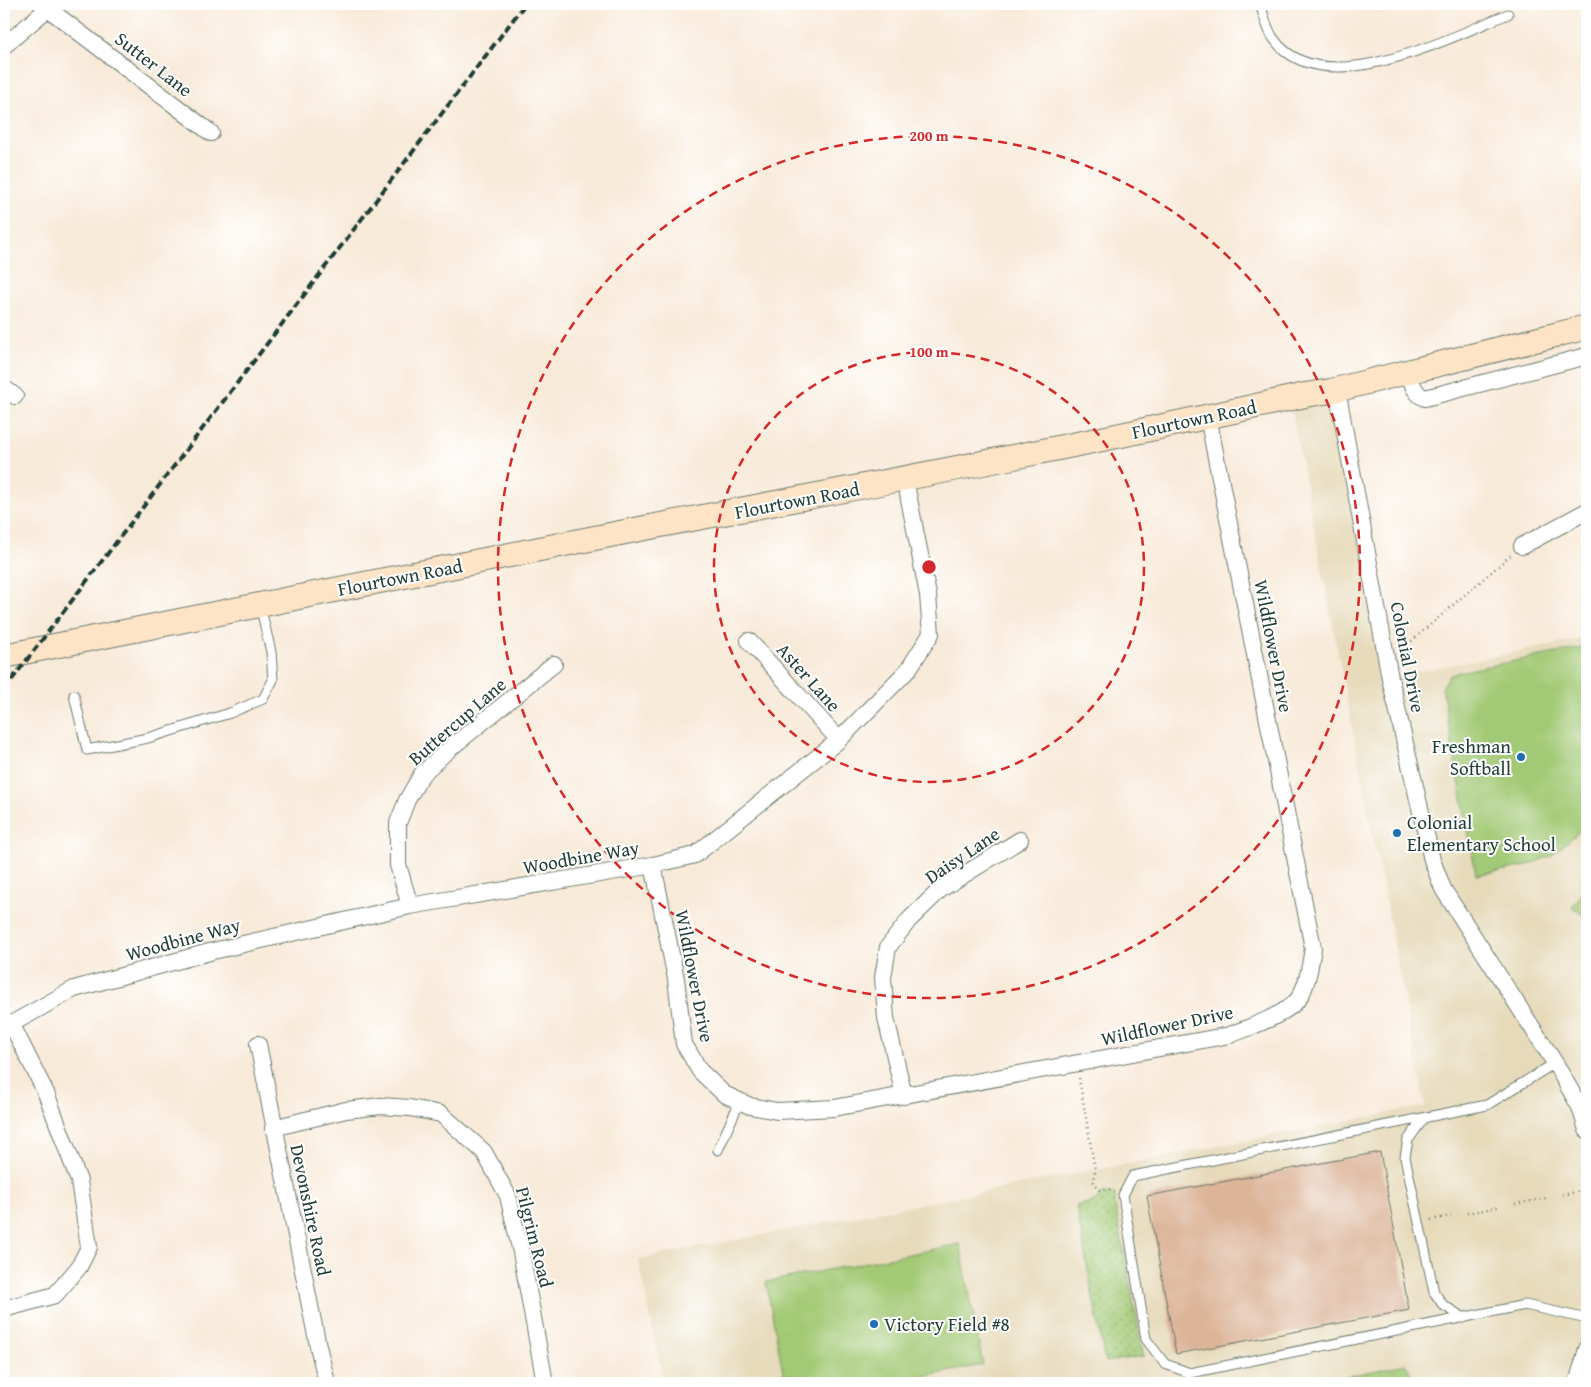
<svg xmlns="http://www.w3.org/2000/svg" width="1591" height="1387" font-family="'Gentium Book Plus',serif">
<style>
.built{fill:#e6daba}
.grass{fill:#a2c974;stroke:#608354}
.park{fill:url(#park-dots);stroke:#608354}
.building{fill:#dcb498}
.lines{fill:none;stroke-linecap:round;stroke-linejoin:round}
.service-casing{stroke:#6b7a6e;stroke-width:11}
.minor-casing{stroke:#6b7a6e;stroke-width:18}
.secondary-casing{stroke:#6b7a6e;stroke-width:26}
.path{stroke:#6b7a6e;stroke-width:2.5;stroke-dasharray:1 4;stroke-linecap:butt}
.service{stroke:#fff;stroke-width:9}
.minor{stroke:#fff;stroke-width:16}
.secondary{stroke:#fee4c6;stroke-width:24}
.rail{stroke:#1f3d34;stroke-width:4;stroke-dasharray:8 4;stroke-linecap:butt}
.ring{fill:none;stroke:#d62828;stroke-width:2.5;stroke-dasharray:9 6}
.poi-dot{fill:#1f6fb2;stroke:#fff;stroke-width:2}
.labels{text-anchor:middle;stroke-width:4;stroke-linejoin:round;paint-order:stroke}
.street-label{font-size:19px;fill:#1f3d34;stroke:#fff}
.poi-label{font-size:19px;fill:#1f3d34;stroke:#fff;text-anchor:start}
.centre{fill:#d62828;stroke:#fff;stroke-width:2.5}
.ring-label{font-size:15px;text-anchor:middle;font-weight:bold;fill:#d62828;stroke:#fff;stroke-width:4;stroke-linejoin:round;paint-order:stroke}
</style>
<defs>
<pattern id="park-dots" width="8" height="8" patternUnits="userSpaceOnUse" patternTransform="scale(1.25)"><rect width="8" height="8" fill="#a2c974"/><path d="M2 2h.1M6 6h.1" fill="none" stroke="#83a460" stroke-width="1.8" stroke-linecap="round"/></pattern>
</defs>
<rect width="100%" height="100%" fill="#fff"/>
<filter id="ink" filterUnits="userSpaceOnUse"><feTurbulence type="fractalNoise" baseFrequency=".02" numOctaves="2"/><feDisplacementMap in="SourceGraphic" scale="10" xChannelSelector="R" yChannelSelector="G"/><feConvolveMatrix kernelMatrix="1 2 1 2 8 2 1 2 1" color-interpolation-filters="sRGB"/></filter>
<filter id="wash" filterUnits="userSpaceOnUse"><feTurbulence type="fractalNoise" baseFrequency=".0096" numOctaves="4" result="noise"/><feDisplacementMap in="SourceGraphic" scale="20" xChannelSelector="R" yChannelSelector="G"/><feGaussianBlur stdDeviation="1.12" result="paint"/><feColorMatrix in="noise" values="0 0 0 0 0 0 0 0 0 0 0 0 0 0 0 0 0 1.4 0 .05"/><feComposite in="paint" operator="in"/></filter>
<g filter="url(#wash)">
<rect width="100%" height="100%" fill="#f8ead9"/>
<path class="built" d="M1337,389l54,288 196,-39v745h-923l-26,-124 787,-153 -136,-708z"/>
<path class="grass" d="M1587,647v178l-36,31 -29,11 -46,8 -34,-187 7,-12 9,-4z
M960,1244l23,121 -94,18h-104l-19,-101z
M1406,1364l10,19h-101z"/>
<path class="park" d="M1587,887v31l-15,-11z
M1103,1193l12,1v10l28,149 2,3 -40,6 -29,-156 19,-5z"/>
<g id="blocks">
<path class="building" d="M1380,1152l29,158 -233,44 -29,-158z"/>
</g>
</g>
<g filter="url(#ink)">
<use href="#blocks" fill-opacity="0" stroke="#6b7a6e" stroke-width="1"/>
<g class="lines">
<defs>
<path id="service" d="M1260,4c4,11 7,26 14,35 47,66 177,-2 234,-25
M74,695l13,55 61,-12 82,-25 33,-14 10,-19 -2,-28 -11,-47
M1555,1063l-68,42 -354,71 -10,19 23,144 19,25 25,9 335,-68 62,14
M1424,1118l-16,22 -3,17 29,135 9,13 21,13
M718,1150l22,-49"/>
<path id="minor" d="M42,4l169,129
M4,46l49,-42
M1408,372c4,10 6,22 17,26l162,-42
M4,388l11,8
M1337,389l53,289 42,182 11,29 112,174 25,44 7,23
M1522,546l65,-35
M749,641l90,99
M653,865l23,114 8,65 16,27 24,23 26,12 27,5 57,-3 396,-73c19,-8 57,-20 69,-37 9,-14 11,-33 14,-50l-105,-531
M410,906l-12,-41v-42l9,-23 15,-26 26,-24 106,-86
M4,1028l70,-39 139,-38 197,-45 243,-41 42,-10 144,-115 69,-70 23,-36 -3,-39 -23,-116
M258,1044l60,302 9,37
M904,1096l-18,-78 -3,-41 5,-30 21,-27 32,-31 79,-49
M273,1128l73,-18 35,-4 29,2 31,6 43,38 24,44 13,56 24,131
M4,1309l51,-14 24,-28 10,-20 -10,-66 -33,-88 -34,-68
M1577,1383l10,-34"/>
<path id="secondary" d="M4,656c213,-44 427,-86 641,-128 220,-42 441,-83 660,-133l26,-4 256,-64"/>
</defs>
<use href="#service" class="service-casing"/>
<use href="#minor" class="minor-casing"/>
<use href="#secondary" class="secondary-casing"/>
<path class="path" d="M1400,651l111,-96
M1079,1078l16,92 -2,11 7,9 14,-1
M1562,1195l25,-5
M1515,1204l32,-6
M1467,1213l32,-6
M1431,1220l20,-4"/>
<use href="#service" class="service"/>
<use href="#minor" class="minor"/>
<use href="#secondary" class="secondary"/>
<path class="rail" d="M4,690l521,-686"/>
</g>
</g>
<g class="ring">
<circle cx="929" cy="567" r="215"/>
<circle cx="929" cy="567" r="431"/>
</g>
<g class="poi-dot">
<circle cx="1521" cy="757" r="5"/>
<circle cx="1397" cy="833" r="5"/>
<circle cx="874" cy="1324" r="5"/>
</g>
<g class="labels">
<g class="street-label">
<text transform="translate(154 64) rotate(38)" y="7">Sutter Lane</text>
<text transform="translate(1194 419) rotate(-12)" y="7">Flourtown Road</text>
<text transform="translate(797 500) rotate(-11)" y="7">Flourtown Road</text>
<text transform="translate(400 577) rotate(-11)" y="7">Flourtown Road</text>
<text transform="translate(1274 646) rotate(79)" y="7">Wildflower Drive</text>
<text transform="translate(1408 657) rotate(79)" y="7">Colonial Drive</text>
<text transform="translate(809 677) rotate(48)" y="7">Aster Lane</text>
<text transform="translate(457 721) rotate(-41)" y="7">Buttercup Lane</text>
<text transform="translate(962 855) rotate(-34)" y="7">Daisy Lane</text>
<text transform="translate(581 857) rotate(-10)" y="7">Woodbine Way</text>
<text transform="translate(183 939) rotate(-15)" y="7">Woodbine Way</text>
<text transform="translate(695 976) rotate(79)" y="7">Wildflower Drive</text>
<text transform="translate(1167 1025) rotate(-12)" y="7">Wildflower Drive</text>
<text transform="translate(311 1210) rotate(78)" y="7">Devonshire Road</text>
<text transform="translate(535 1237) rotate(76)" y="7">Pilgrim Road</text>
</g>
<g class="poi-label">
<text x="1511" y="753" text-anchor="end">Freshman<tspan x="1511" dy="22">Softball</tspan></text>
<text x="1407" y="829">Colonial<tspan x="1407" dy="22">Elementary School</tspan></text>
<text x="884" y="1331">Victory Field #8</text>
</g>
</g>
<circle cx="929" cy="567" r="8" class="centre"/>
<g class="ring-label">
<text x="929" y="141">200 m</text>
<text x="929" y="357">100 m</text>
</g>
<rect width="1591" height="1387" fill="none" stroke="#fff" stroke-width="20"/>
</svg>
